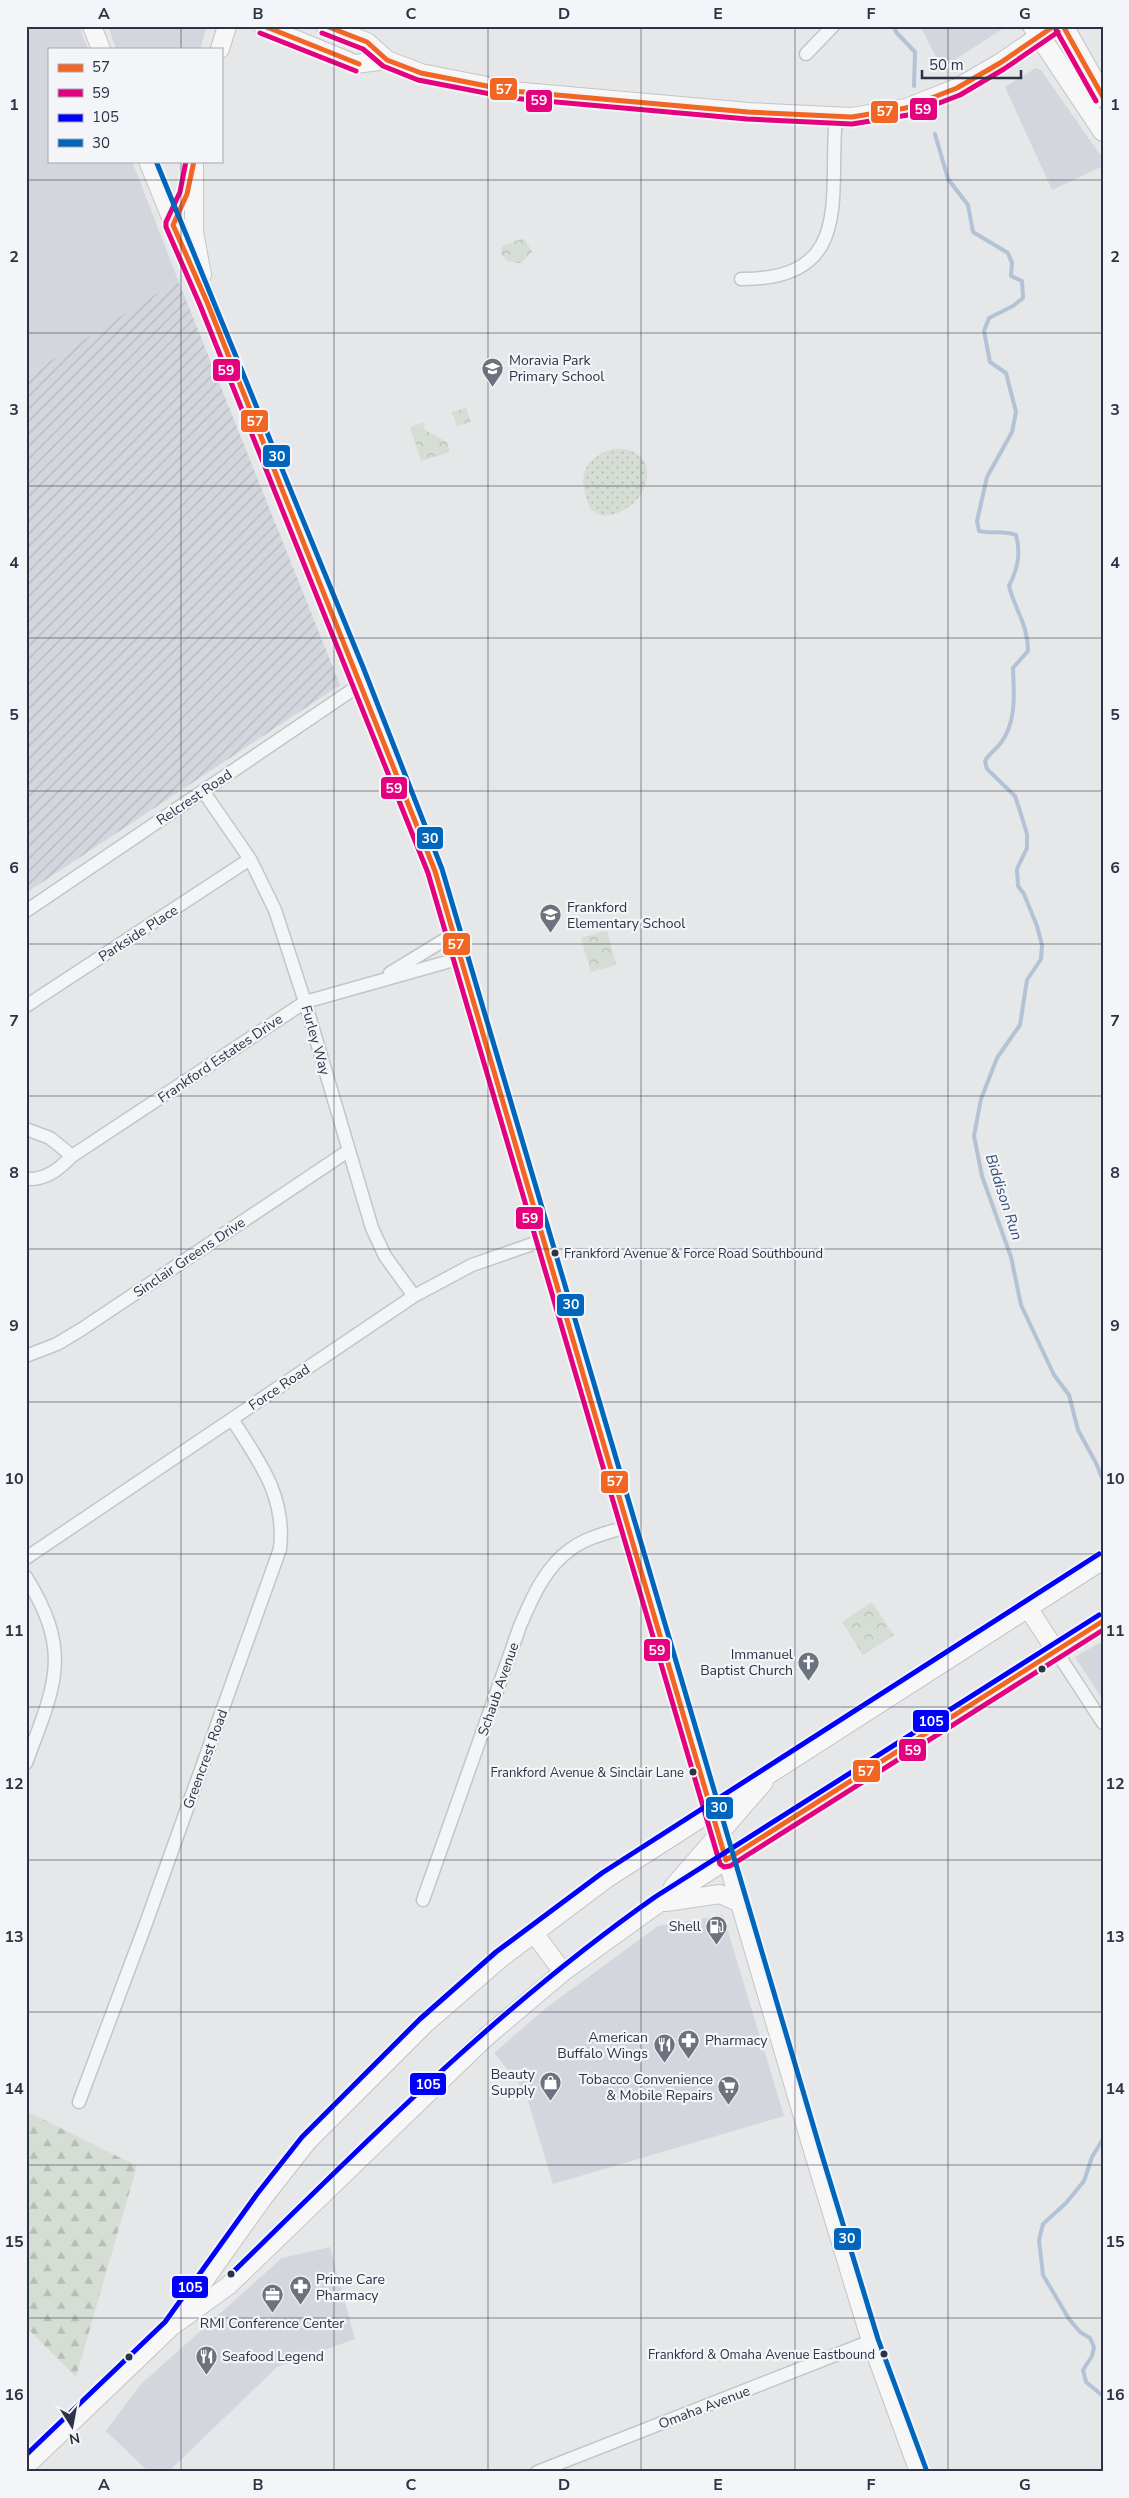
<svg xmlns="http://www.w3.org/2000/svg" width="1129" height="2498" font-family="'Nunito Sans',sans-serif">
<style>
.built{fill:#d3d6dc}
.industrial{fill:url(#industrial-furrows)}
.grass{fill:url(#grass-dots)}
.forest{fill:url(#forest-firs)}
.park{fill:url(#park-crowns)}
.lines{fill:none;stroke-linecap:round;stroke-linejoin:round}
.stream{stroke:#b3c2d4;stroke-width:4}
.street-casing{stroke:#c3c5c7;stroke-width:15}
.secondary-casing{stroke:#c3c5c7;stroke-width:20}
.primary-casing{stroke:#c1c4c7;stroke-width:22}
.street{stroke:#f4f5f6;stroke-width:12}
.secondary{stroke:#f7f7f8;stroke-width:18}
.primary{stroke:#f7f7f8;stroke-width:20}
.bus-1-casing{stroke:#f3f5f8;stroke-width:9}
.bus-2-casing{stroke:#f3f5f8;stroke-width:9}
.bus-3-casing{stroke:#f3f5f8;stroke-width:9}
.bus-4-casing{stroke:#f3f5f8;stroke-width:9}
.bus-1{stroke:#f26522;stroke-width:5}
.bus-2{stroke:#e5007d;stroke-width:5}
.bus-3{stroke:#00f;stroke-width:5}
.bus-4{stroke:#0065bd;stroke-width:5}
.grid{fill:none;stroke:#2b3344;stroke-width:1;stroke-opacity:0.55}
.bus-dot{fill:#2b3344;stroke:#f3f5f8;stroke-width:2}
.labels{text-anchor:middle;stroke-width:4.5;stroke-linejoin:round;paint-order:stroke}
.bus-label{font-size:13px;fill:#2b3344;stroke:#f3f5f8;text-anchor:end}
.poi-label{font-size:14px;fill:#2b3344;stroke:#f3f5f8;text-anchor:start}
.street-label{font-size:14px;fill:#2b3344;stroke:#f3f5f8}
.water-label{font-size:15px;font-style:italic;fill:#344f78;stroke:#f3f5f8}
.line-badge{stroke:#f3f5f8;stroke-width:2}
.badge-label{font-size:14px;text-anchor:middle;font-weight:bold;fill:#fff}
.neatline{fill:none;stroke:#2b3344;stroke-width:2}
.grid-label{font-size:16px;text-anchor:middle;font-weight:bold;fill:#2b3344}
</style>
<defs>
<pattern id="industrial-furrows" width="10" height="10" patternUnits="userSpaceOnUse" patternTransform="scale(1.25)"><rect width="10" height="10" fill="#d3d6dc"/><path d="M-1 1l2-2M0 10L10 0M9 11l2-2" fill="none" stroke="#b5b8be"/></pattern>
<pattern id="grass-dots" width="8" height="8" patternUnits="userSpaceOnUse" patternTransform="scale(1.25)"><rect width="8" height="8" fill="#d5ddd5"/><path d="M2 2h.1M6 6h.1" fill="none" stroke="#b7beb8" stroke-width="1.8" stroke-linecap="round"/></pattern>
<pattern id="forest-firs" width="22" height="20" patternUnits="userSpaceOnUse" patternTransform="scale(1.25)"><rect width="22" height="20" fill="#d5ddd5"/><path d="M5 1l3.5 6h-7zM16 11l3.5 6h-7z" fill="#b7beb8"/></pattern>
<pattern id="park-crowns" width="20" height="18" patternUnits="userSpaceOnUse" patternTransform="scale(1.25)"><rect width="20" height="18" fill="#d5ddd5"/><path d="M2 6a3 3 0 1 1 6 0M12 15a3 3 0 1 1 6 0" fill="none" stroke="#b7beb8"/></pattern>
</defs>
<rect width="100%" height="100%" fill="#e5e7e9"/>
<path class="built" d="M26,26h53l9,23h-39v112h83l46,119 -152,96z
M108,26h99l-7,23h-84z
M920,26h87l-65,42z
M1036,68l5,2 62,89v7l-51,24 -47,-103z
M1103,1641v59l-28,-43z
M723,1915l61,201 -231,68 -28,-93 -31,-38 52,-45 112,-82z
M330,2247l25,92 -78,28 -109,105h-19l-43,-41 34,-46 142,-127z"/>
<path class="industrial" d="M178,280l162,405 -314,208v-517z"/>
<path class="grass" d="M613,449c54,-4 39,65 -11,67l-11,-6c-13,-30 -12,-50 22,-61z"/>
<path class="forest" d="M26,2111l111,55 -61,211 -50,-50z"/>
<path class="park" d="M521,239l4,1 7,12 -11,11 -12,-1 -8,-7 1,-9z
M466,408l5,14 -14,4 -5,-14z
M423,423l2,7 22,12 3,10 -29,9 -11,-34z
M607,930l9,35 -25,7 -10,-34z
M872,1602l22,33 -31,20 -21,-33z"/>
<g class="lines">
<path class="stream" d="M894,26l2,6 19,20 -1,34
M935,134l13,45 20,26 5,27 35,21 4,10 -1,13 11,5 1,17 -10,8 -24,12 -5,13 6,31 16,11 10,39 -4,20 -25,45 -10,44 2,10c13,3 24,-1 37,4 5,18 2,33 -7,51 6,24 19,38 19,65l-15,17c1,25 4,55 -13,76 -5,6 -11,10 -15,17l2,8 28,27 5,15 7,23v14l-10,21 1,17 6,8 13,32 5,19 -1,14 -14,21 -7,45 -23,33 -16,41 -7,37 8,40 29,81 10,48 33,70 15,20 9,35 18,33 7,17
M1103,2139l-11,18 -8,24 -18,22 -23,21 -4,16 4,35 26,44 11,13 10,6 4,9 -2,9 -9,14 3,12 17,14"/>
<defs>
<path id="street" d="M806,54l27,-28
M741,279c115,1 87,-84 95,-163
M203,791l47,68 25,51 30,92 67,226 13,28 29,40
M26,911l335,-227
M390,973l64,-39
M26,1006l224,-147
M26,1129l24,9 22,18
M26,1179c21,1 33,-10 46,-23l233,-154 156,-44
M26,1356l31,-12 25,-15 266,-178
M26,1558l388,-262 58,-31 72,-25
M26,1577c47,76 29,108 0,186
M1056,1651l47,72
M423,1900l97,-274c12,-28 25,-59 51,-77 16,-12 39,-17 58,-23
M79,2102l66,-176 135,-377c6,-54 -21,-87 -48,-130
M537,2472l334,-131"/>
<path id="secondary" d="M92,26l9,23
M263,26l92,38 32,-4
M325,26l42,16 20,18 34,13 91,18 236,21 104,5 54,-9 51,-20 43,-25 54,-37
M220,49l7,-23
M148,161l208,509 79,201 379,1283 57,187 48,131
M194,161v71l8,43
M1028,1608l28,43
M673,1887l91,-105
M666,1902l54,-8 18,8
M533,1932l30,40
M179,2316l84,-118 44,-56 118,-118 76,-66 105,-79 497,-319
M26,2466l145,-139 57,-41 258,-249 77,-65 96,-69 444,-282"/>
<path id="primary" d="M1033,26l70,105
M1063,26l40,71"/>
</defs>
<use href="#street" class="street-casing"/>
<use href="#secondary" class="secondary-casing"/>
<use href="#primary" class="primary-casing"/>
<use href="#street" class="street"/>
<use href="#secondary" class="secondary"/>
<use href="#primary" class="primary"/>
<defs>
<path id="bus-1" d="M264,26l95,38
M326,26l41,16 20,18 34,13 91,18 236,21 104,5 54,-9 51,-20 43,-25 54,-37
M1063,26l40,71
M194,161l-7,33 -14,31 34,77 228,569 291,989 377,-239"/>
<path id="bus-2" d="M1056,30l40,71
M260,33l96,38
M322,33l41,16 20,17 35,14 93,18 236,21 105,5 56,-9 52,-20 44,-26 54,-37
M186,161l-6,31 -14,30v5l34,78 228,568 292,991 4,3 6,-1 373,-236"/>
<path id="bus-3" d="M231,2274c137,-134 266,-266 424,-377l444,-282
M26,2455l139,-133 92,-128 45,-57 118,-118 76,-67 106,-79 497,-319"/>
<path id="bus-4" d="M156,161l207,506 79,202 379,1283 57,187 48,130"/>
</defs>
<use href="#bus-1" class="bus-1-casing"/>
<use href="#bus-2" class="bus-2-casing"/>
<use href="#bus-3" class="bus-3-casing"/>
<use href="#bus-4" class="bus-4-casing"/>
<use href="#bus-1" class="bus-1"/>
<use href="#bus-2" class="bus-2"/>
<use href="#bus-3" class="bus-3"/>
<use href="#bus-4" class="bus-4"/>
</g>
<path class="grid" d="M181,26v23M334,26v2446M488,26v2446M641,26v2446M795,26v2446M948,26v2446M181,161v2311M26,180h1077M26,333h1077M26,486h1077M26,638h1077M26,791h1077M26,944h1077M26,1096h1077M26,1249h1077M26,1402h1077M26,1554h1077M26,1707h1077M26,1860h1077M26,2012h1077M26,2165h1077M26,2318h1077"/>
<defs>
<symbol id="school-pin" viewBox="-11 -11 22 30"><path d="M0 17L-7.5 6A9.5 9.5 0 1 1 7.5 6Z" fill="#6c727e" stroke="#f3f5f8"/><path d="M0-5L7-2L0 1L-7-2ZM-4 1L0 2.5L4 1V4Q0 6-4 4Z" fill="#fff"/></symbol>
<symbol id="church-pin" viewBox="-11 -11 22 30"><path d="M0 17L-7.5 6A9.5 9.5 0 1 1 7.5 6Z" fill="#6c727e" stroke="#f3f5f8"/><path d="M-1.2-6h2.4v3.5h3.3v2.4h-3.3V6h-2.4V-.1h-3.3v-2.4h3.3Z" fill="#fff"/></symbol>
<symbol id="fuel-pin" viewBox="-11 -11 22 30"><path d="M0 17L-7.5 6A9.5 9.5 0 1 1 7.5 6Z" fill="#6c727e" stroke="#f3f5f8"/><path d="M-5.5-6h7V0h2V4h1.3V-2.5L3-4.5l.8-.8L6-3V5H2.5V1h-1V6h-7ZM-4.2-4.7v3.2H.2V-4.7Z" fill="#fff"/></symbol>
<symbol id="pharmacy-pin" viewBox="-11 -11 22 30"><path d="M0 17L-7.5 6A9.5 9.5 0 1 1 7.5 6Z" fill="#6c727e" stroke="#f3f5f8"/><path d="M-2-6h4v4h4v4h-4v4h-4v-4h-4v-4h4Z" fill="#fff"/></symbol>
<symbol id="restaurant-pin" viewBox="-11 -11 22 30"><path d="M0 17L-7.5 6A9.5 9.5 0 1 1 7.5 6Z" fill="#6c727e" stroke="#f3f5f8"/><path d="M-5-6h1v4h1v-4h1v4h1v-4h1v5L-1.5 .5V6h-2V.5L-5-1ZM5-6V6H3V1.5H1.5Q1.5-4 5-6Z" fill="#fff"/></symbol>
<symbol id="shop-pin" viewBox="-11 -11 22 30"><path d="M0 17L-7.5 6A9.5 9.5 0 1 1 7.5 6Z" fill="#6c727e" stroke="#f3f5f8"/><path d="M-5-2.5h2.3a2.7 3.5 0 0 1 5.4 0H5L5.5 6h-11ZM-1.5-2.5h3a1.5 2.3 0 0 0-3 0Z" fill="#fff"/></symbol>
<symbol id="supermarket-pin" viewBox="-11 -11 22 30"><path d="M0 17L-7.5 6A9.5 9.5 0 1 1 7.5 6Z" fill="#6c727e" stroke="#f3f5f8"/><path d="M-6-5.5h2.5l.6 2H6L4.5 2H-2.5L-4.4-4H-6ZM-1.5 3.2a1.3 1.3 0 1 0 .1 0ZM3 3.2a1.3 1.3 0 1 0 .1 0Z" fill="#fff"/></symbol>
<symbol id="office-pin" viewBox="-11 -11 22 30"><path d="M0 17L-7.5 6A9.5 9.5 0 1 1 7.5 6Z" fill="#6c727e" stroke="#f3f5f8"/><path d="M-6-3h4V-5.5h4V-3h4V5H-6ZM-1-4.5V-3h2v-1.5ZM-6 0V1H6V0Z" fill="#fff"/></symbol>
</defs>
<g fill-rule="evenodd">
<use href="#school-pin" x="480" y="356" width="25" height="34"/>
<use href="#school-pin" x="538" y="902" width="25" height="34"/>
<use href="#church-pin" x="796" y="1650" width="25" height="34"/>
<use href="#fuel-pin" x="704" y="1914" width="25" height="34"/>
<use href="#pharmacy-pin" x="676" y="2028" width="25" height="34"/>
<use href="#restaurant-pin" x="652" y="2032" width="25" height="34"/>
<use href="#shop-pin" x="538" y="2070" width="25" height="34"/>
<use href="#supermarket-pin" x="716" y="2074" width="25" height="34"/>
<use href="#pharmacy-pin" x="288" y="2274" width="25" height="34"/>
<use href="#office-pin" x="260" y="2282" width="25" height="34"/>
<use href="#restaurant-pin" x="194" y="2344" width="25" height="34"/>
</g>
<g class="bus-dot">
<circle cx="555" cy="1253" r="4.5"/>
<circle cx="1042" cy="1669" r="4.5"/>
<circle cx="693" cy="1772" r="4.5"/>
<circle cx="231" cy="2274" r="4.5"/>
<circle cx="884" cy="2354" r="4.5"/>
<circle cx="129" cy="2357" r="4.5"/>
</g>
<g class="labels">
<g class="bus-label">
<text x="564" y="1258" text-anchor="start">Frankford Avenue &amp; Force Road Southbound</text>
<text x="684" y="1777">Frankford Avenue &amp; Sinclair Lane</text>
<text x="875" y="2359">Frankford &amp; Omaha Avenue Eastbound</text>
</g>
<g class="poi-label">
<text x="509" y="365">Moravia Park<tspan x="509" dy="16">Primary School</tspan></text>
<text x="567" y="912">Frankford<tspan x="567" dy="16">Elementary School</tspan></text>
<text x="793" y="1659" text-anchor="end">Immanuel<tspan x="793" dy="16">Baptist Church</tspan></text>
<text x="701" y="1931" text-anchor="end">Shell</text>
<text x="648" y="2042" text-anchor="end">American<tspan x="648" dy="16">Buffalo Wings</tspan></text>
<text x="705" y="2045">Pharmacy</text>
<text x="535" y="2079" text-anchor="end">Beauty<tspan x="535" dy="16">Supply</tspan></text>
<text x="713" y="2084" text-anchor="end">Tobacco Convenience<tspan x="713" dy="16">&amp; Mobile Repairs</tspan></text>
<text x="316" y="2284">Prime Care<tspan x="316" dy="16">Pharmacy</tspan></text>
<text x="272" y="2328" text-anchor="middle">RMI Conference Center</text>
<text x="222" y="2361">Seafood Legend</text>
</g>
<g class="street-label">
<text transform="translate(194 797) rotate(-34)" y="5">Relcrest Road</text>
<text transform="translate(138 933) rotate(-33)" y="5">Parkside Place</text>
<text transform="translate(316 1040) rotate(74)" y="5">Furley Way</text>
<text transform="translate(220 1058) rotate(-34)" y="5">Frankford Estates Drive</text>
<text transform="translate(189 1257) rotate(-34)" y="5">Sinclair Greens Drive</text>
<text transform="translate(279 1387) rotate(-34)" y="5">Force Road</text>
<text transform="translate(498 1689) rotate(-71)" y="5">Schaub Avenue</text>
<text transform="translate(205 1759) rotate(-70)" y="5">Greencrest Road</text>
<text transform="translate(704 2407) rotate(-21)" y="5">Omaha Avenue</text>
</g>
<g class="water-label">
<text transform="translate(1004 1197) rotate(72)" y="5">Biddison Run</text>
</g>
</g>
<g class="line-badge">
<rect x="489" y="77" width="29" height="24" rx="5" fill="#f26522"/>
<rect x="525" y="89" width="28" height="24" rx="5" fill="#e5007d"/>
<rect x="909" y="97" width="29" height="24" rx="5" fill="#e5007d"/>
<rect x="870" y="100" width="29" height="24" rx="5" fill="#f26522"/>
<rect x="212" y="358" width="29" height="24" rx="5" fill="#e5007d"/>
<rect x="240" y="409" width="29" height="24" rx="5" fill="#f26522"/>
<rect x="262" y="444" width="29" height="24" rx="5" fill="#0065bd"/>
<rect x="380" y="776" width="28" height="24" rx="5" fill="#e5007d"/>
<rect x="416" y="826" width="28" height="24" rx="5" fill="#0065bd"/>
<rect x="442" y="932" width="29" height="24" rx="5" fill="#f26522"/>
<rect x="515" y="1206" width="29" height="24" rx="5" fill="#e5007d"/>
<rect x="556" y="1293" width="29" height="24" rx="5" fill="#0065bd"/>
<rect x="600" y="1470" width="29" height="24" rx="5" fill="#f26522"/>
<rect x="643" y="1638" width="28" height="24" rx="5" fill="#e5007d"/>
<rect x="912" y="1709" width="38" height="24" rx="5" fill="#00f"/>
<rect x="898" y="1738" width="29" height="24" rx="5" fill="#e5007d"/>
<rect x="852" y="1759" width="29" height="24" rx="5" fill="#f26522"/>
<rect x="705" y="1796" width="29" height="24" rx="5" fill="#0065bd"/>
<rect x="409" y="2072" width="38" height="24" rx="5" fill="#00f"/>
<rect x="833" y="2227" width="29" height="24" rx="5" fill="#0065bd"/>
<rect x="171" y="2275" width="38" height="24" rx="5" fill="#00f"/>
</g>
<g class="badge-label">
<text x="504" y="94">57</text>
<text x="539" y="105">59</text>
<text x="923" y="114">59</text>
<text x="885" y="116">57</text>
<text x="226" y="375">59</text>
<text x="255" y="426">57</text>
<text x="277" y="461">30</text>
<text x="394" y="793">59</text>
<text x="430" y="843">30</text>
<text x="456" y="949">57</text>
<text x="530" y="1223">59</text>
<text x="571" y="1309">30</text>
<text x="615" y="1486">57</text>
<text x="657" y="1655">59</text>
<text x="931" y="1726">105</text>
<text x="913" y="1755">59</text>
<text x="866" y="1776">57</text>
<text x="719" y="1812">30</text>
<text x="428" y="2089">105</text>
<text x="847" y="2243">30</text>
<text x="190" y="2292">105</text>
</g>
<rect width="1129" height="2498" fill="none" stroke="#f3f5f8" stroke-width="55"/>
<rect x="48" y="48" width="175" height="115" fill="#f3f5f8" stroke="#a3a7b0"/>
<rect x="58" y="64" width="25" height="8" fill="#f26522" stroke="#a3a7b0"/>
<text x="92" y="72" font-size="15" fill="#2b3344">57</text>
<rect x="58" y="89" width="25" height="8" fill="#e5007d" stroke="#a3a7b0"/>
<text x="92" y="98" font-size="15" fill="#2b3344">59</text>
<rect x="58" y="114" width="25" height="8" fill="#0000ff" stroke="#a3a7b0"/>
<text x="92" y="122" font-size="15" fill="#2b3344">105</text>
<rect x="58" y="139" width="25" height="8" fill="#0065bd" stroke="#a3a7b0"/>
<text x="92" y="148" font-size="15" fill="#2b3344">30</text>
<g transform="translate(72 2426) rotate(169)" stroke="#f3f5f8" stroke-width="4" paint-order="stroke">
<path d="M0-4L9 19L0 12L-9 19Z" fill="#2b3344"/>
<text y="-8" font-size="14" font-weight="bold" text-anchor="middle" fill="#2b3344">N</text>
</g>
<path d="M922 70v8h99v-8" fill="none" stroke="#2b3344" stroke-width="2.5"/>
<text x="929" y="70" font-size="15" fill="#2b3344" stroke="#f3f5f8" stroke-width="4" paint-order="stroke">50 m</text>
<rect x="28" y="28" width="1074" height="2442" class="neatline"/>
<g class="grid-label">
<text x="104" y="19">A</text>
<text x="258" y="19">B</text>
<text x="411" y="19">C</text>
<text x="564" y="19">D</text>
<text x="718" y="19">E</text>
<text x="871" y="19">F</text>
<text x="1025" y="19">G</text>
<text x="14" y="110">1</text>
<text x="1115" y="110">1</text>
<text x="14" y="262">2</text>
<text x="1115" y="262">2</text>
<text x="14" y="415">3</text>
<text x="1115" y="415">3</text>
<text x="14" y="568">4</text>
<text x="1115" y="568">4</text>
<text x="14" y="720">5</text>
<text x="1115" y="720">5</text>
<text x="14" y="873">6</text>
<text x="1115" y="873">6</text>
<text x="14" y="1026">7</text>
<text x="1115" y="1026">7</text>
<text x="14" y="1178">8</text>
<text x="1115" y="1178">8</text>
<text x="14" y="1331">9</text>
<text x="1115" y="1331">9</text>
<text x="14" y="1484">10</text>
<text x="1115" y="1484">10</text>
<text x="14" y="1636">11</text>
<text x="1115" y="1636">11</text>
<text x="14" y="1789">12</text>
<text x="1115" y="1789">12</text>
<text x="14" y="1942">13</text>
<text x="1115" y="1942">13</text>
<text x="14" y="2094">14</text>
<text x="1115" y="2094">14</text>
<text x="14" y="2247">15</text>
<text x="1115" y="2247">15</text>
<text x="14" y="2400">16</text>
<text x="1115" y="2400">16</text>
<text x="104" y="2490">A</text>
<text x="258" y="2490">B</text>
<text x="411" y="2490">C</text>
<text x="564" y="2490">D</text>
<text x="718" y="2490">E</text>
<text x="871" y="2490">F</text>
<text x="1025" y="2490">G</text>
</g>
</svg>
